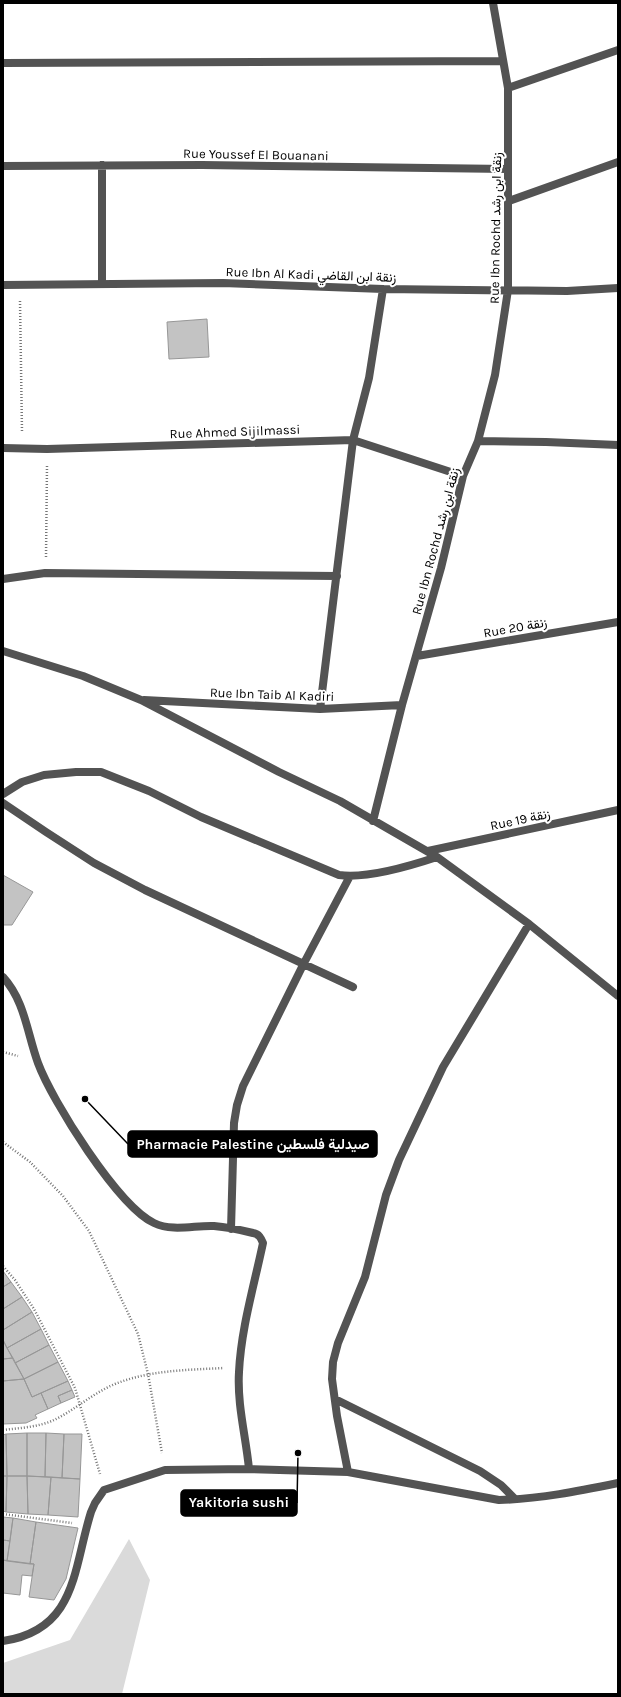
<svg xmlns="http://www.w3.org/2000/svg" width="621" height="1697" font-family="Karla,Vazirmatn,sans-serif">
<style>
.green{fill:#dadada}
.building{fill:#c3c3c3;stroke:#979797}
.lines{fill:none;stroke-linecap:round;stroke-linejoin:round}
.path{stroke:#757575;stroke-width:2.5;stroke-dasharray:1 2;stroke-linecap:butt}
.street{stroke:#535353;stroke-width:8}
.labels{text-anchor:middle;stroke-width:4;stroke-linejoin:round;paint-order:stroke}
.street-label{font-size:13px;fill:#000;stroke:#fff}
.leader{fill:none;stroke:#000;stroke-width:1.5}
.callout-dot{fill:#000;stroke:#fff;stroke-width:1.5}
.callout{fill:#000;stroke:#000;stroke-width:1.5}
.callout-label{font-size:14px;text-anchor:middle;font-weight:bold;fill:#fff}
</style>
<rect width="100%" height="100%" fill="#fff"/>
<path class="green" d="M129,1539l21,41 -28,114h-119v-31l67,-23z"/>
<path class="building" d="M207,319l2,38 -40,2 -2,-37z
M3,875l30,17 -21,33h-9z
M3,1271l8,11 -8,5z
M11,1282l11,15 -19,12v-22z
M22,1297l10,15 -29,18v-21z
M32,1312l9,17 -34,19 -4,-8v-10z
M41,1329l8,16 -34,18 -8,-15z
M3,1340l4,8 6,10 -10,1z
M49,1345l9,17 -34,17 -9,-16z
M13,1358l11,21 -21,2v-22z
M58,1362l10,19 -36,16 -8,-18z
M24,1379l8,18 9,-4 7,16 -13,6 2,3 -11,5 -23,1v-43z
M68,1381l4,9 -14,6 3,7 -13,6 -7,-16z
M72,1390l3,7 -14,6 -3,-7z
M27,1433v43h-20l-1,-42z
M27,1433h19l-1,44 -18,-1z
M46,1433l18,1 -2,44 -17,-1z
M6,1434l1,42h-4v-41z
M64,1434h18l-2,45 -18,-1z
M3,1476h4l-1,36 -3,-1z
M7,1476h20l1,38 -22,-2z
M27,1476l24,1 -3,38 -20,-1z
M51,1477l29,2 -2,38 -30,-2z
M3,1517l10,1 -3,23 -7,-1z
M13,1518l23,4 -6,42 -23,-3z
M36,1522l42,6 -12,51 -12,21 -25,-3 5,-33h-4z
M3,1540l7,1 -3,20 -4,-1z
M3,1560l31,4 -2,12 -10,-1 -2,20 -17,-2z"/>
<g class="lines">
<path class="path" d="M20,301l2,131
M46,557l1,-91
M3,1052l15,4
M3,1142l27,20 33,34 26,35 49,103 10,40 14,79
M3,1266l12,14 19,29 41,79 25,86
M3,1430c17,-2 36,-3 51,-10 21,-10 39,-27 61,-36 35,-14 72,-14 109,-16
M3,1514l69,9"/>
<path class="street" d="M3,63l500,-2
M508,88l110,-38
M102,165v119
M3,166l199,-1 306,4
M509,201l109,-39
M3,285l220,-2 160,6 184,2 51,-3
M478,441l68,1 72,3
M3,448l44,1 306,-9 110,36
M3,579l42,-6 292,3
M3,651l80,25 58,24 138,72 61,29 97,56 92,67 89,72
M417,656l201,-34
M144,700l176,9 82,-4
M320,709l33,-269 16,-62 14,-89
M3,794l19,-12 22,-7 32,-3h25l48,19 52,26 138,58c28,4 71,-9 98,-18
M3,803l43,29 48,31 51,27 208,97
M373,821l29,-116 39,-137 22,-92 15,-35 17,-66 13,-85v-202l-15,-85
M428,851l190,-41
M3,977c22,24 24,56 35,86 14,38 80,143 116,160 19,9 41,2 60,3 13,1 27,4 39,7 6,1 8,5 10,10 -9,43 -22,86 -24,129 -2,33 7,65 10,97
M231,1229l3,-106 3,-18 6,-19 61,-123 46,-87
M335,1399l145,72 21,14 14,14
M348,1472l-11,-56 -5,-37 1,-17 5,-19 27,-66 21,-82 13,-35 44,-93 86,-143
M3,1641c74,-11 70,-72 88,-129l4,-9 9,-13 61,-20 84,-1 99,3 151,28c41,-1 80,-9 119,-17"/>
</g>
<g class="labels">
<g class="street-label">
<text transform="translate(256 154) rotate(1)" y="5">Rue Youssef El Bouanani</text>
<text transform="translate(495 228) rotate(-89)" y="5">Rue Ibn Rochd زنقة ابن رشد</text>
<text transform="translate(311 274) rotate(2)" y="5">Rue Ibn Al Kadi زنقة ابن القاضي</text>
<text transform="translate(235 431) rotate(-2)" y="5">Rue Ahmed Sijilmassi</text>
<text transform="translate(435 541) rotate(-75)" y="5">Rue Ibn Rochd زنقة ابن رشد</text>
<text transform="translate(515 627) rotate(-10)" y="5">Rue 20 زنقة</text>
<text transform="translate(272 694) rotate(2)" y="5">Rue Ibn Taib Al Kadiri</text>
<text transform="translate(520 819) rotate(-12)" y="5">Rue 19 زنقة</text>
</g>
</g>
<path class="leader" d="M85 1099L128 1144M298 1453L297 1503"/>
<g class="callout-dot">
<circle cx="85" cy="1099" r="4"/>
<circle cx="298" cy="1453" r="4"/>
</g>
<g class="callout">
<rect x="128" y="1131" width="249" height="26" rx="4"/>
<rect x="181" y="1490" width="116" height="26" rx="4"/>
</g>
<g class="callout-label">
<text x="253" y="1149">Pharmacie Palestine صيدلية فلسطين</text>
<text x="239" y="1507">Yakitoria sushi</text>
</g>
<rect width="621" height="1697" fill="none" stroke="#000000" stroke-width="8"/>
</svg>
